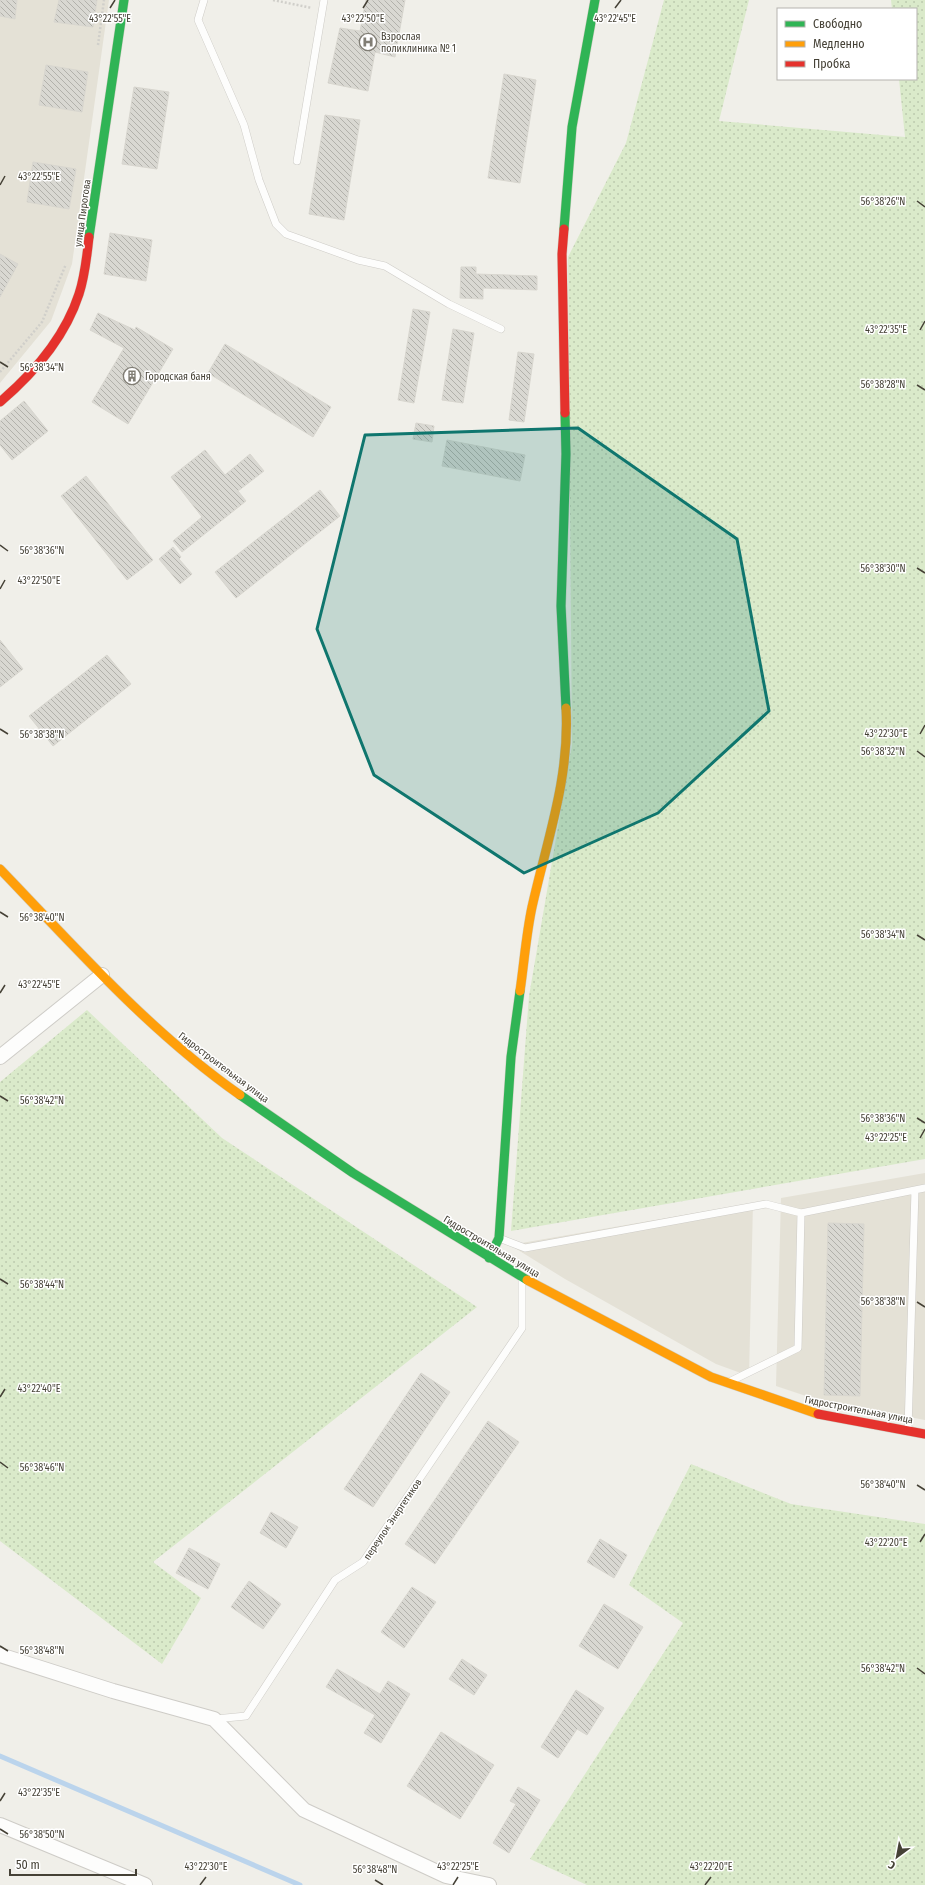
<svg xmlns="http://www.w3.org/2000/svg" width="925" height="1885" font-family="'Fira Sans Condensed',sans-serif">
<style>
.residential{fill:#e4e1d6}
.park{fill:url(#park-dots)}
.lines{fill:none;stroke-linecap:round;stroke-linejoin:round}
.stream{stroke:#bbd4ec;stroke-width:5}
.building{fill:url(#building-back-hatch);stroke:#d8d6cf}
.lane-casing{stroke:#ceccc7;stroke-width:8}
.street-casing{stroke:#ceccc7;stroke-width:16}
.fast-casing{stroke:#cfccc0;stroke-width:10}
.slow-casing{stroke:#cfccc0;stroke-width:10}
.jam-casing{stroke:#cfccc0;stroke-width:10}
.path{stroke:#d0cfca;stroke-width:2.5;stroke-dasharray:2 2;stroke-linecap:butt}
.lane{stroke:#fdfdfc;stroke-width:7}
.street{stroke:#fdfdfc;stroke-width:14}
.fast{stroke:#30b455;stroke-width:9}
.slow{stroke:#ff9f0a;stroke-width:9}
.jam{stroke:#e5322d;stroke-width:9}
.marked{fill:#0f766e;fill-opacity:0.2;stroke:#0f766e;stroke-width:3;stroke-linejoin:round}
.ticks{fill:none;stroke:#454136;stroke-width:1.5}
.labels{text-anchor:middle;stroke-width:3;stroke-linejoin:round;paint-order:stroke}
.poi-label{font-size:10px;fill:#454136;stroke:#fff;text-anchor:start}
.street-label{font-size:10px;fill:#454136;stroke:#fff}
.ticks-label{font-size:10px;text-anchor:middle;fill:#454136;stroke:#fff;stroke-width:3;stroke-linejoin:round;paint-order:stroke}
</style>
<defs>
<pattern id="park-dots" width="8" height="8" patternUnits="userSpaceOnUse"><rect width="8" height="8" fill="#daeaca"/><path d="M2 2h.1M6 6h.1" fill="none" stroke="#bccaae" stroke-width="1.8" stroke-linecap="round"/></pattern>
<pattern id="building-back-hatch" width="6" height="6" patternUnits="userSpaceOnUse"><rect width="6" height="6" fill="#d9d8d2"/><path d="M-1 5l2 2M0 0l6 6M5-1l2 2" fill="none" stroke="#b2b1ab"/></pattern>
</defs>
<rect width="100%" height="100%" fill="#f0efe9"/>
<path class="residential" d="M0,0h109l-37,264 -21,57 -51,62z
M925,1173v247l-110,-21 -39,-13 5,-188z
M753,1203l-4,173 -33,-12 -151,-85 -55,-34z"/>
<path class="park" d="M664,0h85l-30,121 186,16 -6,-58h17v-70h-24l-1,-9h34v1159l-414,72 18,-235 43,-251 -4,-488 58,-114z
M87,1010l135,128 255,169 -324,255 48,36 -39,66 -162,-123v-459z
M691,1464l100,40 134,20v361h-338l-57,-26 153,-236 -54,-38z"/>
<g class="lines">
<path class="stream" d="M0,1756l300,129"/>
</g>
<path class="building" d="M0,0h17l-2,19 -15,-3z
M59,0h38l-4,27 -39,-5z
M366,0h39l-10,57 -20,-5 -7,39 -40,-8 12,-55 20,3z
M46,65l42,7 -6,40 -43,-7z
M504,74l32,6 -16,103 -32,-5z
M134,87l35,5 -12,77 -35,-5z
M325,115l35,5 -16,100 -35,-6z
M33,162l43,7 -7,40 -42,-7z
M110,233l42,7 -6,41 -42,-7z
M0,254l18,10 -18,33z
M461,267h15v7l61,2v14l-54,-2v11l-23,-1z
M413,309l17,3 -16,91 -16,-3z
M98,313l37,17 1,-3 37,22 -45,75 -36,-22 32,-54 -34,-18z
M453,329l21,4 -11,70 -21,-3z
M225,344l106,63 -18,30 -105,-64z
M518,352l16,2 -10,68 -15,-2z
M24,401l24,30 -36,29 -12,-15v-24z
M416,423l18,3 -2,16 -19,-3z
M447,440l78,15 -5,26 -78,-15z
M205,450l20,25 25,-21 14,17 -26,20 8,10 -64,51 -9,-11 29,-24 -31,-40z
M86,476l67,84 -26,20 -66,-84z
M320,490l20,26 -104,82 -21,-26z
M173,547l8,10 -2,2 13,15 -12,10 -21,-25z
M0,640l23,29 -23,18z
M107,655l24,29 -78,62 -24,-30z
M828,1223l36,1 -4,172 -36,-1z
M421,1373l29,19 -77,115 -29,-18z
M488,1421l31,21 -84,122 -30,-20z
M271,1512l27,15 -12,21 -26,-15z
M600,1539l27,16 -13,23 -27,-16z
M189,1548l31,16 -12,25 -32,-16z
M249,1581l32,23 -18,25 -32,-22z
M412,1587l24,15 -32,46 -23,-16z
M604,1604l39,23 -25,42 -39,-23z
M462,1659l25,16 -13,20 -25,-16z
M337,1669l43,25 8,-13 22,13 -29,49 -17,-10 11,-18 -49,-28z
M576,1690l28,18 -17,27 -10,-6 -19,29 -17,-11z
M441,1732l53,33 -34,54 -53,-33z
M518,1787l22,13 -31,53 -16,-10 23,-39 -6,-3z"/>
<g class="lines">
<defs>
<path id="lane" d="M204,0l-6,20 46,105 15,55 17,44 10,10 72,26 27,6 64,38 52,25
M297,161l27,-161
M499,1238l26,10 241,-44 35,9 124,-25
M731,1381l67,-33 3,-135
M908,1430l7,-240
M215,1719l31,-3 89,-136 28,-18 159,-234v-48"/>
<path id="street" d="M0,1057l102,-82
M0,1655l113,36 101,28 90,91 142,66 43,9
M0,1825l145,60"/>
<path id="fast" d="M564,229l8,-102 23,-127
M89,237l35,-237
M565,413l1,41 -5,152 5,102
M240,1095l113,78 174,107
M489,1258l10,-20 12,-181 9,-66"/>
<path id="slow" d="M0,869c76,79 150,163 240,226
M520,991c4,-27 6,-56 12,-84 15,-67 38,-129 34,-199
M527,1280l184,97 107,37"/>
<path id="jam" d="M564,229l-2,25 3,159
M0,402c34,-29 65,-65 79,-108 6,-18 8,-38 10,-57
M818,1414l107,20"/>
</defs>
<use href="#lane" class="lane-casing"/>
<use href="#street" class="street-casing"/>
<use href="#fast" class="fast-casing"/>
<use href="#slow" class="slow-casing"/>
<use href="#jam" class="jam-casing"/>
<path class="path" d="M273,0l39,8
M98,45l6,-45
M0,372l42,-50 24,-58"/>
<use href="#lane" class="lane"/>
<use href="#street" class="street"/>
<use href="#fast" class="fast"/>
<use href="#slow" class="slow"/>
<use href="#jam" class="jam"/>
</g>
<path class="marked" d="M578,428l159,111 32,172 -111,102 -134,60 -150,-98 -57,-146 48,-194z"/>
<path class="ticks" d="M110,8l5,-8M363,8l5,-8M615,8l6,-8M0,185l5,-9M917,201l8,6M920,330l5,-9M0,362l8,5M917,385l8,5M0,545l8,6M917,568l8,5M0,589l5,-9M0,729l8,5M920,734l5,-9M917,751l8,6M0,912l8,5M917,935l8,5M0,993l5,-8M0,1096l8,5M917,1118l8,5M920,1138l5,-9M0,1279l8,5M917,1302l8,5M0,1397l5,-8M0,1462l8,6M917,1485l8,5M920,1542l5,-8M0,1646l8,5M917,1668l8,6M0,1801l5,-8M0,1829l8,5M375,1880l8,5M200,1885l6,-8M453,1885l5,-8M705,1885l6,-8"/>
<defs>
<symbol id="hospital-ring" viewBox="-11 -11 22 22"><circle r="9.5" fill="#fff" stroke="#817e75" stroke-width="1.5"/><path d="M-5-5h3v3.5h4V-5h3V5h-3V1.5h-4V5h-3Z" fill="#817e75"/></symbol>
<symbol id="building-ring" viewBox="-11 -11 22 22"><circle r="9.5" fill="#fff" stroke="#817e75" stroke-width="1.5"/><path d="M-4-6H4V6H1V3H-1V6H-4ZM-2.5-4.3h1.7v1.8h-1.7ZM.8-4.3h1.7v1.8H.8ZM-2.5-1h1.7V.8h-1.7ZM.8-1h1.7V.8H.8Z" fill="#817e75"/></symbol>
</defs>
<g fill-rule="evenodd">
<use href="#hospital-ring" x="358" y="32" width="20" height="20"/>
<use href="#building-ring" x="122" y="366" width="20" height="20"/>
</g>
<g class="labels">
<g class="poi-label">
<text x="381" y="40">Взрослая<tspan x="381" dy="12">поликлиника № 1</tspan></text>
<text x="145" y="380">Городская баня</text>
</g>
<g class="street-label">
<text transform="translate(82 213) rotate(-82)" y="4">улица Пирогова</text>
<text transform="translate(224 1067) rotate(37)" y="4">Гидростроительная улица</text>
<text transform="translate(492 1246) rotate(31)" y="4">Гидростроительная улица</text>
<text transform="translate(859 1409) rotate(11)" y="4">Гидростроительная улица</text>
<text transform="translate(392 1519) rotate(-56)" y="4">переулок Энергетиков</text>
</g>
</g>
<g class="ticks-label">
<text x="110" y="22">43°22'55"E</text>
<text x="363" y="22">43°22'50"E</text>
<text x="615" y="22">43°22'45"E</text>
<text x="39" y="180">43°22'55"E</text>
<text x="883" y="205">56°38'26"N</text>
<text x="886" y="333">43°22'35"E</text>
<text x="42" y="371">56°38'34"N</text>
<text x="883" y="388">56°38'28"N</text>
<text x="42" y="554">56°38'36"N</text>
<text x="883" y="572">56°38'30"N</text>
<text x="39" y="584">43°22'50"E</text>
<text x="886" y="737">43°22'30"E</text>
<text x="42" y="738">56°38'38"N</text>
<text x="883" y="755">56°38'32"N</text>
<text x="42" y="921">56°38'40"N</text>
<text x="883" y="938">56°38'34"N</text>
<text x="39" y="988">43°22'45"E</text>
<text x="42" y="1104">56°38'42"N</text>
<text x="883" y="1122">56°38'36"N</text>
<text x="886" y="1141">43°22'25"E</text>
<text x="42" y="1288">56°38'44"N</text>
<text x="883" y="1305">56°38'38"N</text>
<text x="39" y="1392">43°22'40"E</text>
<text x="42" y="1471">56°38'46"N</text>
<text x="883" y="1488">56°38'40"N</text>
<text x="886" y="1546">43°22'20"E</text>
<text x="42" y="1654">56°38'48"N</text>
<text x="883" y="1672">56°38'42"N</text>
<text x="39" y="1796">43°22'35"E</text>
<text x="42" y="1838">56°38'50"N</text>
<text x="206" y="1870">43°22'30"E</text>
<text x="458" y="1870">43°22'25"E</text>
<text x="711" y="1870">43°22'20"E</text>
<text x="375" y="1873">56°38'48"N</text>
</g>
<rect x="777" y="8" width="140" height="72" fill="#ffffff" stroke="#b5b3af"/>
<rect x="785" y="21" width="20" height="6" fill="#30b455" stroke="#b5b3af"/>
<text x="813" y="28" font-size="12" fill="#454136">Свободно</text>
<rect x="785" y="41" width="20" height="6" fill="#ff9f0a" stroke="#b5b3af"/>
<text x="813" y="48" font-size="12" fill="#454136">Медленно</text>
<rect x="785" y="61" width="20" height="6" fill="#e5322d" stroke="#b5b3af"/>
<text x="813" y="68" font-size="12" fill="#454136">Пробка</text>
<g transform="translate(897 1857) rotate(212)" stroke="#ffffff" stroke-width="3" paint-order="stroke">
<path d="M0-3L7 15L0 10L-7 15Z" fill="#454136"/>
<text y="-6" font-size="11" font-weight="bold" text-anchor="middle" fill="#454136">С</text>
</g>
<path d="M10 1869v6h126v-6" fill="none" stroke="#454136" stroke-width="2"/>
<text x="16" y="1869" font-size="12" fill="#454136" stroke="#ffffff" stroke-width="3" paint-order="stroke">50 m</text>
</svg>
